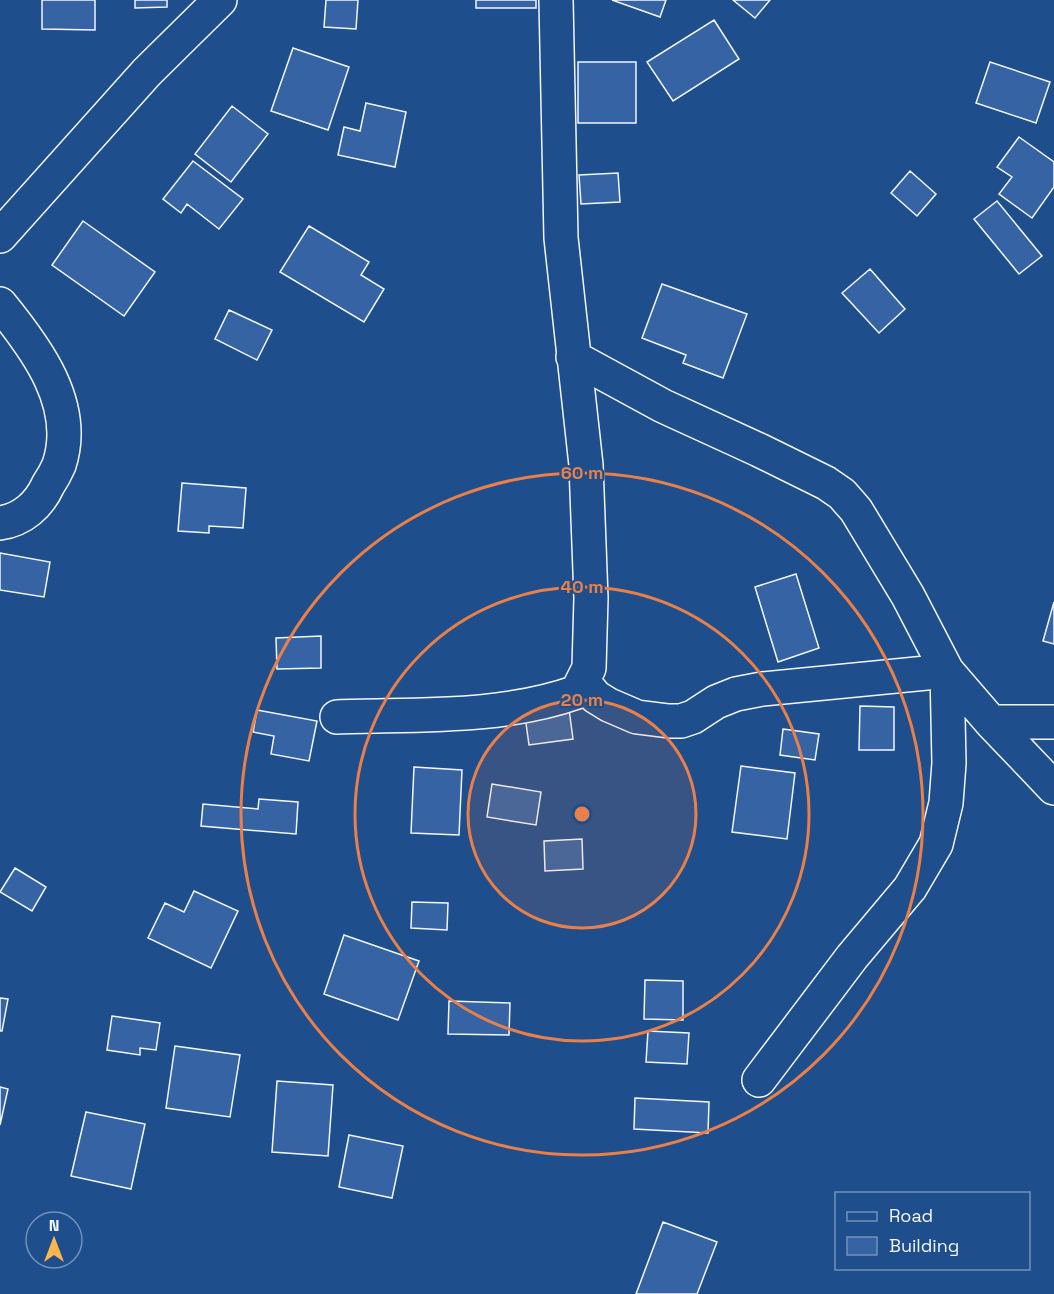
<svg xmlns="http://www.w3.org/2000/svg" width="1054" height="1294" font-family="'Space Grotesk',sans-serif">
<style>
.building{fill:#3563a3;stroke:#f2f6ff;stroke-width:1.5}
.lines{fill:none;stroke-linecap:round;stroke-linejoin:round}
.street-casing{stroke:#f2f6ff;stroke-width:36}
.street{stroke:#1f4e8c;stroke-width:33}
.ring{fill:none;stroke:#ea8049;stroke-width:3}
.centre{fill:#ea8049;stroke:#1f4e8c;stroke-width:3}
.ring-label{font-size:18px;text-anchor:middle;font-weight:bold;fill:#ea8049;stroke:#1f4e8c;stroke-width:4.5;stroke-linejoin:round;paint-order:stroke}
</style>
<rect width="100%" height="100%" fill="#1f4e8c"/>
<path class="building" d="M42,0h53v30l-53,-1z
M135,0h32v7l-32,1z
M326,0h32l-2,29 -32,-2z
M476,0h60v8h-60z
M612,0h54l-6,17z
M733,0h37l-15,18z
M714,20l25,39 -66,42 -26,-39z
M293,48l56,19 -21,63 -57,-19z
M578,62h58v61h-58z
M990,62l60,20 -14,41 -60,-20z
M366,103l40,9 -11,55 -57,-12 6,-28 16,4z
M232,106l36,28 -37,48 -36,-28z
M1019,137l35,25v25l-22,31 -33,-24 13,-17 -15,-10z
M193,161l50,38 -24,30 -32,-25 -6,9 -18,-14z
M910,171l26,23 -19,22 -26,-23z
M618,173l2,29 -39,2 -2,-29z
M997,201l45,55 -23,18 -45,-55z
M83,221l72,51 -31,44 -72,-51z
M309,226l60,36 -8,13 23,14 -20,33 -84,-50z
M870,269l35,40 -26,24 -37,-40z
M662,284l85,30 -24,64 -40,-15 3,-8 -44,-17z
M229,310l43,20 -15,30 -42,-21z
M182,483l64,5 -3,40 -34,-2v7l-31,-2z
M0,553l50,9 -6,35 -44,-7z
M796,574l23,74 -41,14 -23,-75z
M1054,602v42l-11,-3z
M321,636v32l-44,1 -1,-31z
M860,706l34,1v43h-35z
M569,709l4,30 -44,6 -4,-29z
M257,710l60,11 -8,40 -38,-7 3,-18 -21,-4z
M783,729l36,5 -4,26 -35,-5z
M741,766l54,7 -8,66 -55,-7z
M414,767l48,3 -3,65 -48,-2z
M492,784l49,8 -5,33 -49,-8z
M259,799l39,3 -2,32 -95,-8 2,-22 55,5z
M582,839l1,30 -38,2 -1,-30z
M15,868l31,19 -14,24 -32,-19z
M194,891l44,20 -27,57 -63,-30 17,-35 19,9z
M412,902l36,1 -1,27 -36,-2z
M344,935l75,26 -21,59 -74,-26z
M645,980l38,1v39l-39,-1z
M0,998l8,1 -6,32h-2z
M449,1001l61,2 -1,32 -61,-1z
M112,1016l48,7 -4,27 -16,-2v7l-33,-5z
M648,1031l41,2 -2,31 -41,-2z
M175,1046l65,9 -10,62 -64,-9z
M277,1081l56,4 -5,71 -56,-4z
M0,1087l8,2 -8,36z
M635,1098l74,4 -1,31 -74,-4z
M86,1112l59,12 -14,65 -60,-13z
M349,1135l54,11 -11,52 -53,-11z
M663,1222l54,20 -20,52h-61z"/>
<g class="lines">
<defs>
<path id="street" d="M0,236l147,-164 73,-72
M0,304c36,44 79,101 59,161 -3,7 -7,14 -11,20 -9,20 -26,35 -48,38
M573,357l90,49 96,44 67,33 16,11 14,16 52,86 39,75 44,51 63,66
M583,682l13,15 13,8 28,12 32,4h12l12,-4 23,-15 20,-8 26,-5 185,-18 2,92 -3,40 -10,41 -26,44 -58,69 -93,123
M337,717c80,-3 164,2 240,-25l12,-24 2,-70 -5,-133 -25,-227 -5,-238
M991,722h63"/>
</defs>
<use href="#street" class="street-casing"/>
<use href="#street" class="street"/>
</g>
<circle cx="582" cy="814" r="114" fill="#ea8049" fill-opacity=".12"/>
<g class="ring">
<circle cx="582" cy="814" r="114"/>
<circle cx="582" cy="814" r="227"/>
<circle cx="582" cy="814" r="341"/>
</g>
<circle cx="582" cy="814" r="9" class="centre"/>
<g class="ring-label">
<text x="582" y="479">60 m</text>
<text x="582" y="593">40 m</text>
<text x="582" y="706">20 m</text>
</g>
<rect x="835" y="1192" width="195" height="78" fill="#1f4e8c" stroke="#7391ba" stroke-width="1.5"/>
<rect x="847" y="1212" width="30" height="9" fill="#1f4e8c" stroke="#7391ba" stroke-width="1.5"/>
<text x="889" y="1222" font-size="18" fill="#f2f6ff">Road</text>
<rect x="847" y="1237" width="30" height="18" fill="#3563a3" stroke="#7391ba" stroke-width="1.5"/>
<text x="889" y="1252" font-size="18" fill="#f2f6ff">Building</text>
<g transform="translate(54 1240)"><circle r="28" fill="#1f4e8c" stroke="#7391ba" stroke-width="1.5"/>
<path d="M0-4.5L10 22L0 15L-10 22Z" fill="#ffb74d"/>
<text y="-9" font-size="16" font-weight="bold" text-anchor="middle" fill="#f2f6ff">N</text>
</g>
</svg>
